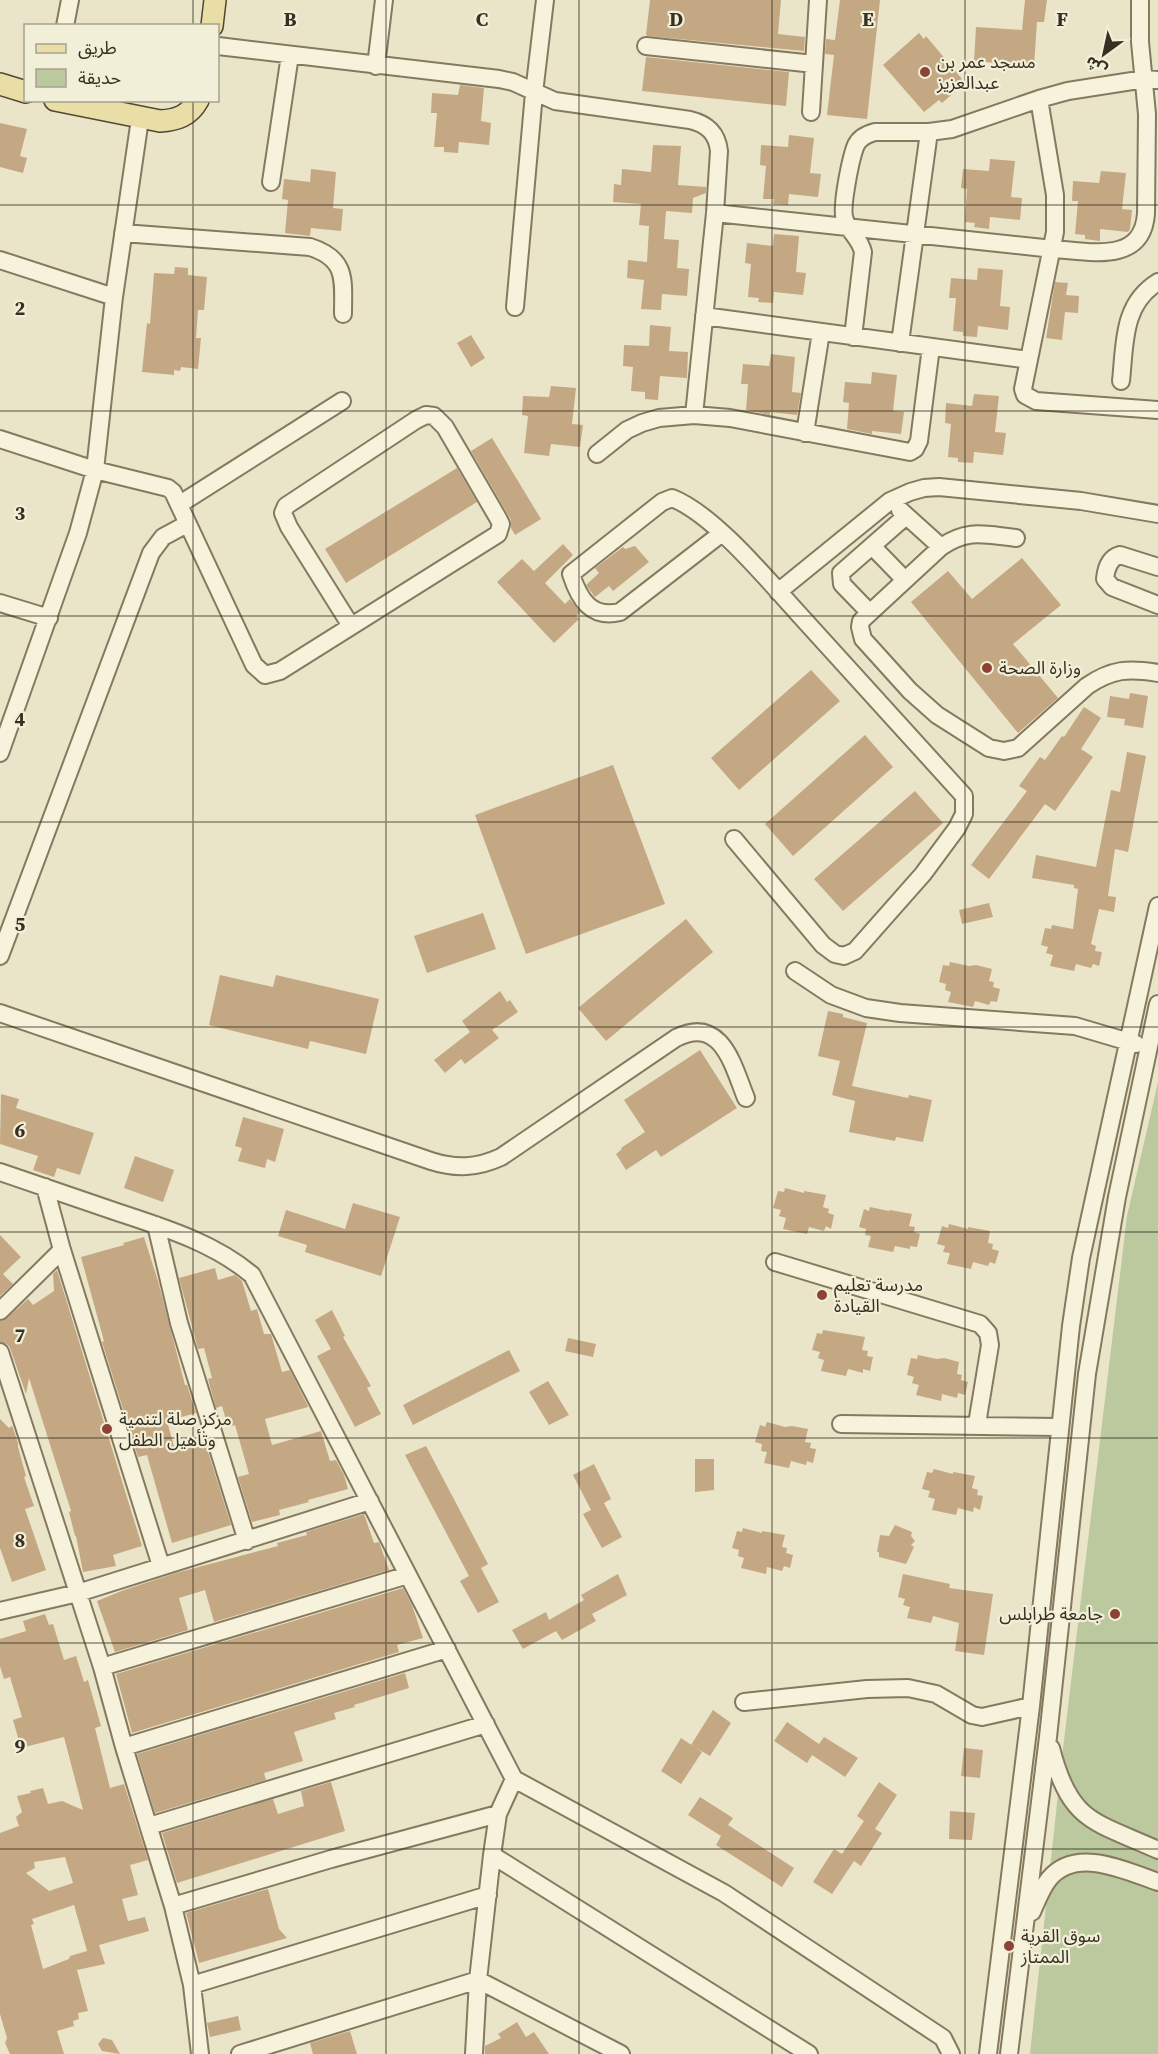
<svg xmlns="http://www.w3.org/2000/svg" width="1158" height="2054" font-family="'Source Serif 4','Noto Sans Arabic',serif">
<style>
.green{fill:#bcc89e}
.building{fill:#c4a883;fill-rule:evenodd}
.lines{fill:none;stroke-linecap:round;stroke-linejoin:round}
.minor-casing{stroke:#85795f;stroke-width:20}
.major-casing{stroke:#534733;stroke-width:24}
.minor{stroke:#f6f2db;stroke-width:16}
.major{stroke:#e9dea5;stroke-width:21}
.grid{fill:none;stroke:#372f21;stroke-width:1.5;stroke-opacity:0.55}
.poi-dot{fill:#8e4235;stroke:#f2efd8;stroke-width:2}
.labels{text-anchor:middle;stroke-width:4.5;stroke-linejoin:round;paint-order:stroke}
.poi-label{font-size:18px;fill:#372f21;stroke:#f2efd8;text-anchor:start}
.grid-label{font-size:20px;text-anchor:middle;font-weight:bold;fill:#372f21;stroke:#f2efd8;stroke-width:4.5;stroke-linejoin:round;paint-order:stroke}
</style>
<rect width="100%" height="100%" fill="#eae5c9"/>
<path class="green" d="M1158,1082v972h-128l32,-297 65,-541z"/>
<path class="building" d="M650,0h131l-3,34 27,3 -1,14 -156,-15 -2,-1z
M840,0h40l-13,119 -40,-4 7,-60 -9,-1 1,-15 9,1z
M1025,0h22l-3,22h-7l-3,44 -60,-5 2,-34 46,3z
M919,33l5,6 2,-3 36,43 -9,8 3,4 -14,12 -3,-3 -15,12 -41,-47z
M646,57l143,15 -3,34 -144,-15z
M460,85l24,3 -3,33 10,2 -2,22 -30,-3 -1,11 -14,-1v-5h-10l3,-34h-6l1,-20 26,2z
M0,123l27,6 -7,27 7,2 -4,15 -23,-6z
M789,135l25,3 -4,35 11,1 -3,23 -29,-3 -1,11 -15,-1 1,-5h-11l3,-33 -6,-1 1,-20 27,2z
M653,145l28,1 -3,39 28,2v6l-13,5 -1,15 -26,-2 -2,28 15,1 -2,28 12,1 -2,27 -25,-2 -1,16 -20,-1 3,-29 -17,-2 1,-18 19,2 2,-36 -10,-1 2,-21 -28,-2 1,-18 7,1 1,-16 29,3z
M990,159l25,2 -4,36 11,1 -2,22 -30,-3 -1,12 -15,-2 1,-4 -10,-1 2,-33 -6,-1 2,-19 26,2z
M311,169l25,3 -3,36 10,1 -2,22 -30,-3 -1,8 -25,-3 3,-33 -6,-1 2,-20 26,3z
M1101,171l25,2 -4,36 10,1 -2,19 -2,3 -28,-3v12l-15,-2v-4l-10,-1 3,-33h-6l1,-20 26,2z
M774,234l25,2 -3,36 10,1 -3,22 -29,-3 -1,11 -15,-1 1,-4 -11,-1 3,-33 -6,-1 2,-20 26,3z
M175,267l13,1v7l19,2 -3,33h-6l-2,28h5l-3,31 -17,-2 -1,4 -6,-1v5l-32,-3 5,-49 3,1 4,-51 20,1z
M978,268l25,2 -3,36 10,1 -2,23 -30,-4 -1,11 -14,-1v-4l-10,-1 3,-33h-7l2,-20 26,2z
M1055,282l13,1 -2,12 13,1 -1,17 -13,-1 -3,28 -16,-2z
M650,325l21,2 -2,24 19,1 -1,26 -27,-2 -2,24 -13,-1v-7l-14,-1 2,-24 -10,-1 1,-21 25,1z
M471,335l14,23 -14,9 -14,-24z
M771,354l24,3 -3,35 9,1 -4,22 -27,-3v3l-24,-5 2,-26h-7l2,-20 26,2z
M872,372l25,3 -4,36 11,1 -3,22 -29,-3v3l-25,-5 2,-26 -6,-1 2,-20 26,2z
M551,386l25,2 -4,36 11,1 -3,22 -29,-3 -2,12 -25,-3 4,-37 -6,-1 1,-19 26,1z
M974,394l25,2 -4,36 11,1 -3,22 -29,-3 -1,11 -15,-1v-4l-10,-1 3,-33 -6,-1 1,-20 26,3z
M492,438l49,81 -26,16 -4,-7v-8l-4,-7 -36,-62z
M457,468l20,34 -131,81 -21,-34z
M563,544l10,11 -28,28 20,21 5,-5 10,13 -4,4 3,3 -25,24 -57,-61 25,-23 12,12z
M635,546l14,16 -36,29 -4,-5 -14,11 -9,-12 13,-12 -4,-5 28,-21 2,2z
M1022,558l39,47 -48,39 45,54 -40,35 -107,-131 37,-31 24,28z
M811,670l29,31 -101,89 -28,-32z
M1130,693l18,3 -5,32 -19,-3 1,-6 -18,-2 3,-21 19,3z
M1084,707l17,11 -20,31 12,8 -38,54 -10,-7 -56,75 -18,-14 56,-74 -8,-5 21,-29 5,3 17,-24 2,1z
M865,735l28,32 -100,89 -28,-32z
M1127,752l19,4 -18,96 -13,-3 -7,47 8,1 -2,15 -15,-3 -8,35 5,2 -1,5 7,1 -3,14 -6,-2 -2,4 -15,-4 -2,7 -24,-5 3,-11 -7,-2 2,-6 -7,-2 4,-17 6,1 1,-4 21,4 5,-40 -4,-1v-3l-42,-7 4,-23 60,12 15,-77 9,2z
M613,765l52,139 -139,50 -51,-139z
M915,791l28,32 -100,88 -29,-32z
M989,903l4,14 -31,7 -3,-14z
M483,913l13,36 -69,24 -13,-37z
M686,919l27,33 -107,89 -28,-33z
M950,962l19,4 7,-1 16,4 -3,12 5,1 -1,5 7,2 -3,13 -6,-1 -2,4 -14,-4 -2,6 -25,-5 3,-10 -6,-2 1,-6 -7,-2 4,-17 6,1z
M220,975l53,12 3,-12 103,24 -13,55 -56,-13 -2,8 -99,-24z
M500,991l7,11 3,-2 8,12 -26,18 7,8 -34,26 -4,-5 -16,14 -11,-13 36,-28 -8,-11z
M828,1011l15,3v3l24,6 -15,63 56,12 1,-3 23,5 -9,42 -27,-5 -1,4 -46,-9 6,-31 -23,-6 8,-34 -22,-5z
M700,1050l37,58 -76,49 -5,-7 -30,20 -10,-16 6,-5 -1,-1 24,-16 -21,-32z
M1,1094l18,5 -3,9 78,25 -14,42 -23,-7 -3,9 -21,-7 5,-14 -38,-12z
M243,1117l41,12 -9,33 -8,-3 -2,9 -27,-7 4,-13 -7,-2z
M135,1156l39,14 -11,32 -39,-14z
M785,1188l19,5v-2l6,1 16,3 -3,12 6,2 -1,4 6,2 -3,14 -5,-3 -2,5 -15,-4 -2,7 -24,-5 3,-11 -7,-2 2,-6 -8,-2 5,-17 6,1z
M353,1203l47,14 -19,59 -76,-24 2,-7 -29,-9 8,-26 59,19z
M870,1207l19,4 1,-1 22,4 -3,12 6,1 -1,5 6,2 -3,13 -7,-1v3l-15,-3 -2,6 -25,-5 3,-11 -6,-1 1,-6 -7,-2 5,-18 5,2z
M949,1224l19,5v-2l22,4 -2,12 5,1 -1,5 7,2 -4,13 -5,-2 -2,4 -15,-4 -2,7 -24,-5 3,-11 -7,-1 2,-6 -8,-2 5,-18 6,2z
M0,1235l21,22 -18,17 10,10 -13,12z
M144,1237l14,44 27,104h2l9,28 -29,8 8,29 30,-8 26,83 -59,18 -25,-88 -9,2 -36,-115 2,-1 -23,-84 43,-12 -1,-2z
M215,1268l3,12 17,-5 7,6 9,30 6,-2 7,25h7l11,38 8,-2 17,34 1,3 -43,12 7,26 49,-14 9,30 6,-1 8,15 4,14 -40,11 1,2 -30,8 1,5 -28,7 -14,-45 11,-3 -14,-49 -7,2 -6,-21 -6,2 -8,-29 4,-1 -8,-30 -6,1 -19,-71z
M57,1270l85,276 -29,9 3,11 -33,6 -7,-36h-1l-6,-24 2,-1 -42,-133 -3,16 -16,-46 -3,-4 -7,-2v-21l7,-3 21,-19 5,6 21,-14 -1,-17z
M332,1310l13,26 -2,1 28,49 -4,2 14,26 -26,13 -38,-71 14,-7 -16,-29z
M823,1330l42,7 -3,13 6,1 -1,5 6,1 -3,14 -7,-2v4l-15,-4 -2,7 -25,-5 3,-11 -6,-2 2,-6 -8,-2 5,-17 5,1z
M568,1338l28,6 -3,13 -28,-6z
M509,1350l11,21 -107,54 -10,-20z
M918,1355l19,4 7,-1 15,4 -2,12 5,1 -1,5 7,2 -3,13 -7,-2 -1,5 -15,-4 -1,7 -25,-6 3,-10 -7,-2 2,-6 -7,-2 4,-17 6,1z
M548,1381l21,34 -20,10 -20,-33z
M0,1419l9,9 3,-2 1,2 5,15v4l8,29 -2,1 10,29 -9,3 21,61 -34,12 -12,-34z
M767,1422l18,5 7,-1 16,3 -3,13 6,1 -1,5 6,1 -3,14 -6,-2 -1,4 -15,-4 -2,7 -25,-5 3,-11 -6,-1 1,-7 -7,-2 5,-17 5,2z
M426,1446l62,118 -7,4 18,34 -21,11 -18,-32 9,-5 -64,-121z
M695,1459h19v31l-19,2z
M594,1464l17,35 -7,4 18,34 -20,11 -19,-34 8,-4 -18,-35z
M934,1469l19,5v-2l6,1 16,3 -3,12 6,2 -1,5 6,1 -3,14 -6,-3 -1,5 -15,-4 -2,7 -24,-5 3,-11 -7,-2 2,-6 -8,-2 5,-17 5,1z
M364,1514l10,29 5,-1 10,28 -175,52 -9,-32 -26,8 9,32 -73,22 -18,-51 27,-11 52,-17 102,-27 -1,-3 30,-8 -1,-3z
M895,1525l17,7 -1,4 4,5 -4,4 3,2 -8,17 -27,-7v-5h-2l3,-17 9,1z
M743,1528l19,5v-2l23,4 -3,12 5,1 -1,5 7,2 -3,13 -6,-2 -2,5 -15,-4 -1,7 -25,-6 3,-10 -6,-2 1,-6 -7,-2 5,-17 5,1z
M618,1574l9,21 -35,19 4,7 -34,19 -6,-9 -33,18 -11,-19 34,-18 3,8 35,-20 -3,-5z
M903,1574l47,10 -1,4 44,6 -9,61 -29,-4 4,-28 -26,-7 -2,7 -24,-5 3,-11 -7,-2 2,-6 -7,-2z
M403,1588l9,17 11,33 -26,7 2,7 -267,81 -16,-59z
M45,1614l4,11 4,-1 11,36 12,-4 8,26 4,-2 13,46 -6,2 15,60 14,-4 24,76 -18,5 8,30 -16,4 6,22 17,-4 4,14 -50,14 6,19 -28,6 11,41 -10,2 1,6 -6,2 1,5 -17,5 7,23h-54l-5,-11 2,-5 -7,-24v-181l19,-7 -3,-9 6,-5 -5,-16 14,-3 -1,-2 13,-3 5,16 14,-3 21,9 -19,-73 -43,11 -8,-28 9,-3 -12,-40 -6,2 -4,-13v-27l26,-8 -3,-10zM65,1857l8,26 -24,8 -23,-18 9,-5 -1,-6zM74,1905l13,46 -17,5 -1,3 -26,10 -12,-44 3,-1 -2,-5z
M405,1673l4,15 -55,17 1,2 -21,6 2,6 -42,13 9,29 -39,12 2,7 -111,33 -18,-59z
M713,1710l18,13 -21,33 -19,-11z
M787,1722l32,22 5,-7 34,21 -13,19 -33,-22 -5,8 -33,-22z
M681,1738l21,14 -21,32 -20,-13z
M964,1748l19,2 -3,28 -19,-2z
M331,1782l14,49 -168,52 -15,-50 111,-34 5,15 26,-8 -3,-15z
M879,1782l18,13 -22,34 7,4 -21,33 -7,-5 -22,33 -19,-12 21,-33 8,5 22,-33 -7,-5z
M700,1797l33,21 -5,7 66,43 -12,19 -66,-42 5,-9 -33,-21z
M950,1811l25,2 -3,27 -23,-1z
M268,1889l11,40 8,9 -88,25 -13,-50z
M238,2016l3,14 -31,7 -3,-14z
M517,2022l9,15 8,-5 15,22h-64v-8l16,-8 -3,-4z
M350,2031l7,23h-44l-3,-11z
M103,2038l9,2 8,14 -18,-3 -4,-7z"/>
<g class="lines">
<defs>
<path id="minor" d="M65,26l5,-26
M218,46l281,33 14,3 42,19 135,19c17,4 27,13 29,31l-4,62 -21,202
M646,46l168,18
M376,66l8,-66
M1039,99l16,96v37l-32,157 2,6 11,6 122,9
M811,112l7,-112
M271,182l19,-127
M715,213l338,36c35,2 89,16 93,-35l1,-100 -7,-72v-42
M123,233l187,14c38,12 33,34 33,67
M0,260l114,37
M515,307l19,-214 11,-93
M704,316l325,44
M853,337l10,-85c-3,-14 -14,-20 -18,-32 -5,-11 6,-63 11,-75 4,-8 11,-11 19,-13h54l23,-3 87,-30 29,-8 77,-12 13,1
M900,343l29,-211
M1121,381c4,-37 1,-77 37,-99
M805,433l16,-101
M0,439l95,31 73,18 5,4 81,173 11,10 15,-4 218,-137 3,-10 -3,-6 -53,-91 -11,-11 -8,-1 -10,5 -130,86 -3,7 6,14 62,99
M597,454l30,-24 15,-7 17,-5 35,-3 36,3 180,34 5,-3 4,-8 12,-94
M180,504l162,-103
M900,510l41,37
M722,533l-102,79c-29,7 -41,-13 -49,-38l91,-72 10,-4c41,16 94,80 124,113 56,62 112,124 168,185v18l-7,14 -34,46 -68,77 -11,5 -9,-2 -12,-9 -89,-106
M1016,538c-31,-3 -47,-10 -75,9l-80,74 -1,6 3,12 47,52 27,24 52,33 15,3 14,-3 69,-62c25,-17 41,-18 71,-13
M872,546l33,34
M1158,567l-38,-12c-11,3 -14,14 -15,24l7,8 46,18
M778,592l112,-91 20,-9 14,-4 15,-1 142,14 77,13
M0,603l49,15
M869,612l-27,-28 -1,-11 65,-57
M0,753l78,-220 17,-63 19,-173 26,-178
M0,956l151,-403 12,-16 24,-13
M795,971l36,24 35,13 34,5 175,13 61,18
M0,1013l431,148c25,8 46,7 70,-4l175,-119c46,-23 57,28 70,60
M0,1172c38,13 76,26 114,39 48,16 99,31 138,64l262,504 210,114 219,145 8,16
M45,1187l17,63 99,316
M156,1225l23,98 68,218
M775,1262l205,62 8,9 2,12 -13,79
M0,1311l62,-61
M0,1352l102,315 22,80 49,159 19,79 8,69
M841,1424l219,3
M0,1611l78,-18 292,-92
M102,1667l306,-92
M744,1702l123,-13 41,-1 28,6 36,21 10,2 49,-11
M124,1747l323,-98
M1051,1748c19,75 43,73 107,102
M149,1826l337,-102
M492,1855l317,199
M173,1906l158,-47 167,-45
M1032,1912c5,-11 9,-23 17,-33 27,-33 77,-8 109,3
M192,1985l296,-90
M240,2054l238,-74 143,74
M474,2054l4,-74 14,-125 6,-41 16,-35
M988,2054l43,-348 40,-380 10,-68 77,-352
M1009,2054l39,-317 39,-363 30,-177 41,-193"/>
<path id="major" d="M212,26l3,-26
M0,84l26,8
M55,100l105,21c17,-1 29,-5 38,-21"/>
</defs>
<use href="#minor" class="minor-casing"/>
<use href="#major" class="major-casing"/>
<use href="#minor" class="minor"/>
<use href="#major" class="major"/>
</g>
<path class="grid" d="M193,0v26M386,0v2054M579,0v2054M772,0v2054M965,0v2054M193,100v1954M0,205h1158M0,411h1158M0,616h1158M0,822h1158M0,1027h1158M0,1232h1158M0,1438h1158M0,1643h1158M0,1849h1158"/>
<g class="poi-dot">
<circle cx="925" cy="72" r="6"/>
<circle cx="987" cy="668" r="6"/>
<circle cx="822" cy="1295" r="6"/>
<circle cx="107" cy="1429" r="6"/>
<circle cx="1115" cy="1614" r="6"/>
<circle cx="1009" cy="1946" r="6"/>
</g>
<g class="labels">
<g class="poi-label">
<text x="937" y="68">مسجد عمر بن<tspan x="937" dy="21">عبدالعزيز</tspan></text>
<text x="999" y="674">وزارة الصحة</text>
<text x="834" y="1291">مدرسة تعليم<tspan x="834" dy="21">القيادة</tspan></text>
<text x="119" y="1425">مركز صلة لتنمية<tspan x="119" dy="21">وتأهيل الطفل</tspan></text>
<text x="1103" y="1620" text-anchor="end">جامعة طرابلس</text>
<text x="1021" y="1942">سوق القرية<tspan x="1021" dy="21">الممتاز</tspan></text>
</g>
</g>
<g class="grid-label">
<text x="290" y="26">B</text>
<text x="482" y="26">C</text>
<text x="676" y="26">D</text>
<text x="868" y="26">E</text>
<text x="1062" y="26">F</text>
<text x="20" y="315">2</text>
<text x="20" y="520">3</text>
<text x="20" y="726">4</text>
<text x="20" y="931">5</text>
<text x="20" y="1137">6</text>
<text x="20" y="1342">7</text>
<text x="20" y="1547">8</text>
<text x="20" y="1753">9</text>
</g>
<rect x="24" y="24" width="195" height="78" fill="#f2efd8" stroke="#a7a28f" stroke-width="1.5"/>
<rect x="36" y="44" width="30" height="9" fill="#e9dea5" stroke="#a7a28f" stroke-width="1.5"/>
<text x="78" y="54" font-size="18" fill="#372f21">طريق</text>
<rect x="36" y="69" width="30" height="18" fill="#bcc89e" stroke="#a7a28f" stroke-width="1.5"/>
<text x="78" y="84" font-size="18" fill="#372f21">حديقة</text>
<g transform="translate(1104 54) rotate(213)" stroke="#f2efd8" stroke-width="4.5" paint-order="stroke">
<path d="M0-4.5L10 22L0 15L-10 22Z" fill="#372f21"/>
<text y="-9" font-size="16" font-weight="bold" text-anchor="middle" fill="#372f21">ش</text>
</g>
</svg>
